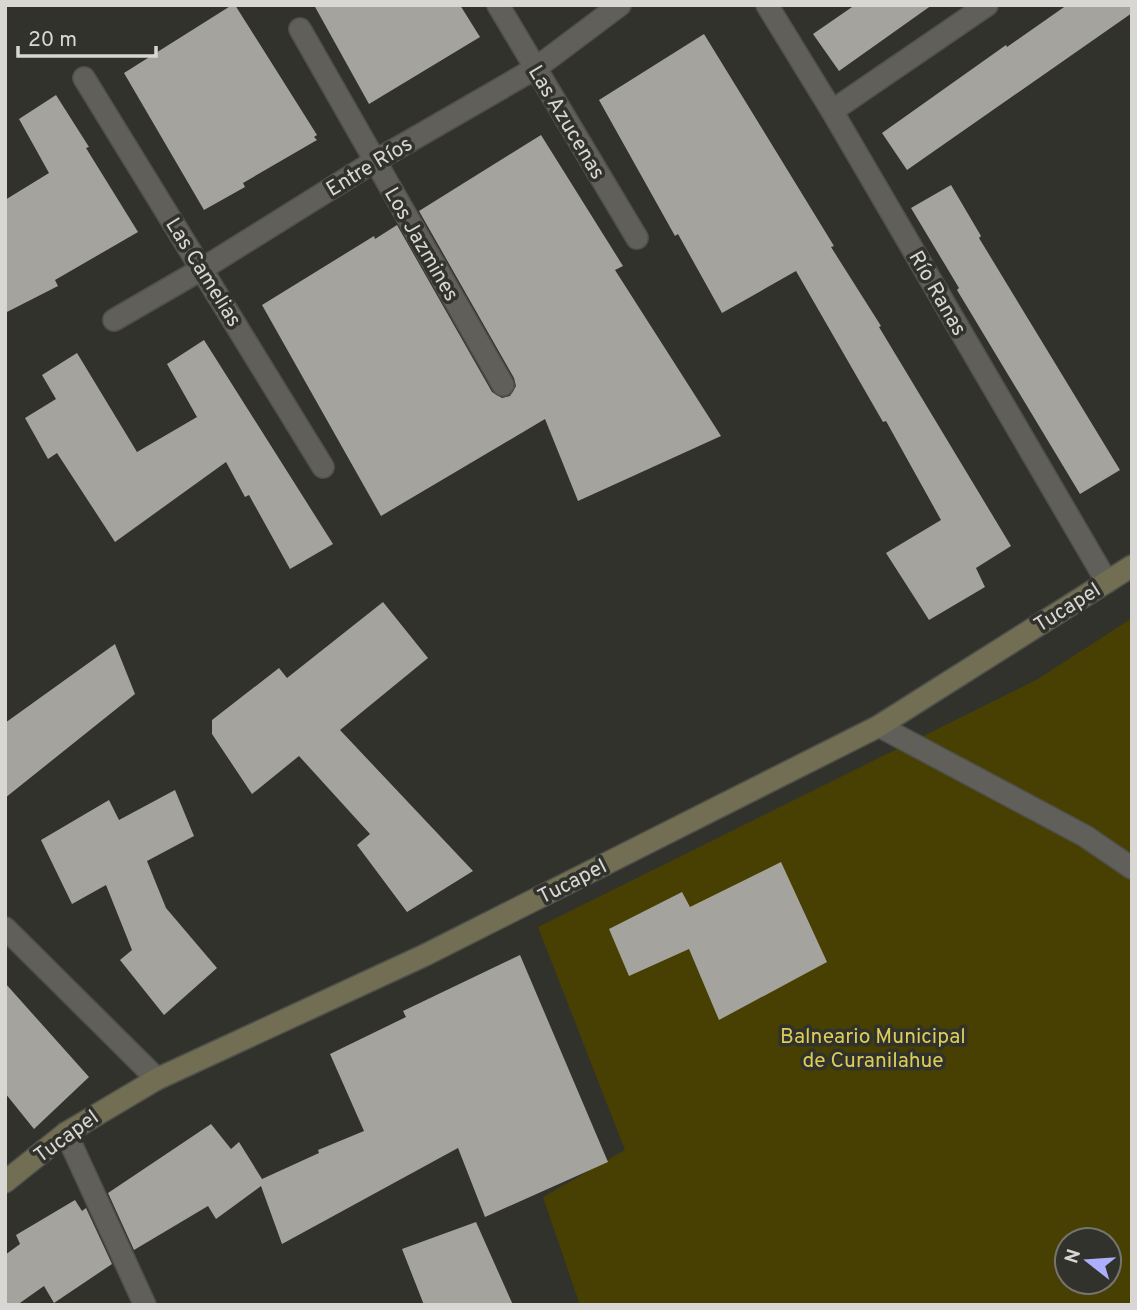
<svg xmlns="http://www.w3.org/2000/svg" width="1137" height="1310" font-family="Overpass,sans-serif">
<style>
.green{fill:#474002;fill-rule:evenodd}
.building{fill:#a4a39e}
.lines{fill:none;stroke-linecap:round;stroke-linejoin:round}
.lane-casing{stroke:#4f4f4b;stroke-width:24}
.street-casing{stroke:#4f4f4b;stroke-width:24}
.secondary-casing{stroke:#4f4f4b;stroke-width:24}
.lane{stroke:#605f5a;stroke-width:21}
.street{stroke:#605f5a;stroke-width:21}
.secondary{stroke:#726e53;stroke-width:21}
.labels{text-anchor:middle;stroke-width:7;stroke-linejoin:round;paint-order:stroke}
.street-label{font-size:21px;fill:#d8d7d4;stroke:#32322d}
.park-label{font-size:21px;fill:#dccd59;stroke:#32322d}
</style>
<rect width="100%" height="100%" fill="#32322d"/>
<path class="green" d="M1132,618v687h-552l-37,-108 82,-47 -87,-223 500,-248zM1067,1240h42v42h-42z"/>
<path class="building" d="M232,5h3l82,130 -3,2 3,3 -74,43 2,4 -41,23 -80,-137z
M314,5h146l20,32 -111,67z
M855,5h77l-93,66 -26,-37z
M1067,5h65v8l-225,157 -25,-37 124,-88 1,2z
M704,34l130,212 -3,1 50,79 -2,1 132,219 -35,22 9,19 -56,33 -43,-67 55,-33 -55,-99 -3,1 -87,-151 -74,42 -44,-79 -3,2 -76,-136z
M56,95l33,52 -3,1 52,84 -83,48 3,6 -53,27v-113l44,-27 -30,-54z
M541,135l82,131 -8,4 106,166 -143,65 -33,-82 -164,97 -119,-211 112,-69 1,3 22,-14 95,167 10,6 8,-2 6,-10 -2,-8 -95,-167z
M951,185l30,51 -2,2 141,232 -40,24 -123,-204 2,-2 -48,-80z
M204,340l129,204 -43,25 -41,-74 -4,2 -19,-35 -111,80 -58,-89 -9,6 -23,-41 31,-19 -14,-24 35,-22 60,99 60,-35 -30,-53z
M383,602l45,56 -88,72 133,141 -66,41 -50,-67 13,-11 -71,-78 -47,38 -40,-60v-14l67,-52 8,10z
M115,644l20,50 -130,104v-75z
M175,790l19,46 -47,25 19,47 51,60 -53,47 -44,-55 12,-10 -26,-65 -34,19 -31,-64 68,-40 10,20z
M781,862l46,100 -108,58 -30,-71 -60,27 -20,-47 73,-37 8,15z
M520,955l88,207 -123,55 -27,-69 -176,96 -21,-58 -45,33 -8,-13 -74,44 -26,-57 103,-69 20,25 8,-7 23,37 57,-26 -1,-3 46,-19 -34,-77 76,-37 -3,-6z
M5,983l84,94 -55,52 -29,-36z
M75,1200l7,11 4,-3 26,56 -58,39 -10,-17 -27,19h-12v-50l15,-11 -4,-9z
M476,1222l37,83h-89l-22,-56z"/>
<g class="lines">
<defs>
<path id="lane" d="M879,726l206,110 47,32"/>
<path id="street" d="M498,5l139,233
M767,5l65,106 275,471
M300,29l203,356
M84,78l239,389
M832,111l155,-106
M114,320l88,-51 173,-108 161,-93 84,-63
M5,928l152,151
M66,1133l79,172"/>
<path id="secondary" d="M5,1182l61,-49 91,-54 266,-123 456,-230 253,-160"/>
</defs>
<use href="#lane" class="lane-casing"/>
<use href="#street" class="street-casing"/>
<use href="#secondary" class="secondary-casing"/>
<use href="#lane" class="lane"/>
<use href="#street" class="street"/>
<use href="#secondary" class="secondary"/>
</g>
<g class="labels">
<g class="street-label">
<text transform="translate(567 122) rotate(59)" y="7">Las Azucenas</text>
<text transform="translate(369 166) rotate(-31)" y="7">Entre Ríos</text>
<text transform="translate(422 244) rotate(60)" y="7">Los Jazmines</text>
<text transform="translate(204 272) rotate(58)" y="7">Las Camelias</text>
<text transform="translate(938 293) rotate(60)" y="7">Río Ranas</text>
<text transform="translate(1067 607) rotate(-32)" y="7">Tucapel</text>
<text transform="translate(572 881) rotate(-27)" y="7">Tucapel</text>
<text transform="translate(66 1136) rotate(-36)" y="7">Tucapel</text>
</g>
<g class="park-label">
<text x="873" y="1043">Balneario Municipal<tspan x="873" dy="24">de Curanilahue</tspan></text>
</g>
</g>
<rect width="1137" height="1310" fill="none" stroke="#d8d7d4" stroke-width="14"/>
<g transform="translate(1088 1261) rotate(287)"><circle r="33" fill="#32322d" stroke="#747470" stroke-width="2"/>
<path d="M0-5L12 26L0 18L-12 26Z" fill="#acaffb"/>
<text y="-10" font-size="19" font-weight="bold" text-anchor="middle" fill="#d8d7d4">N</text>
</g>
<path d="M18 46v10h138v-10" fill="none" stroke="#d8d7d4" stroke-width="3.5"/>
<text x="28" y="46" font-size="21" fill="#d8d7d4" stroke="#32322d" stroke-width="5" paint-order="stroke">20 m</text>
</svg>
